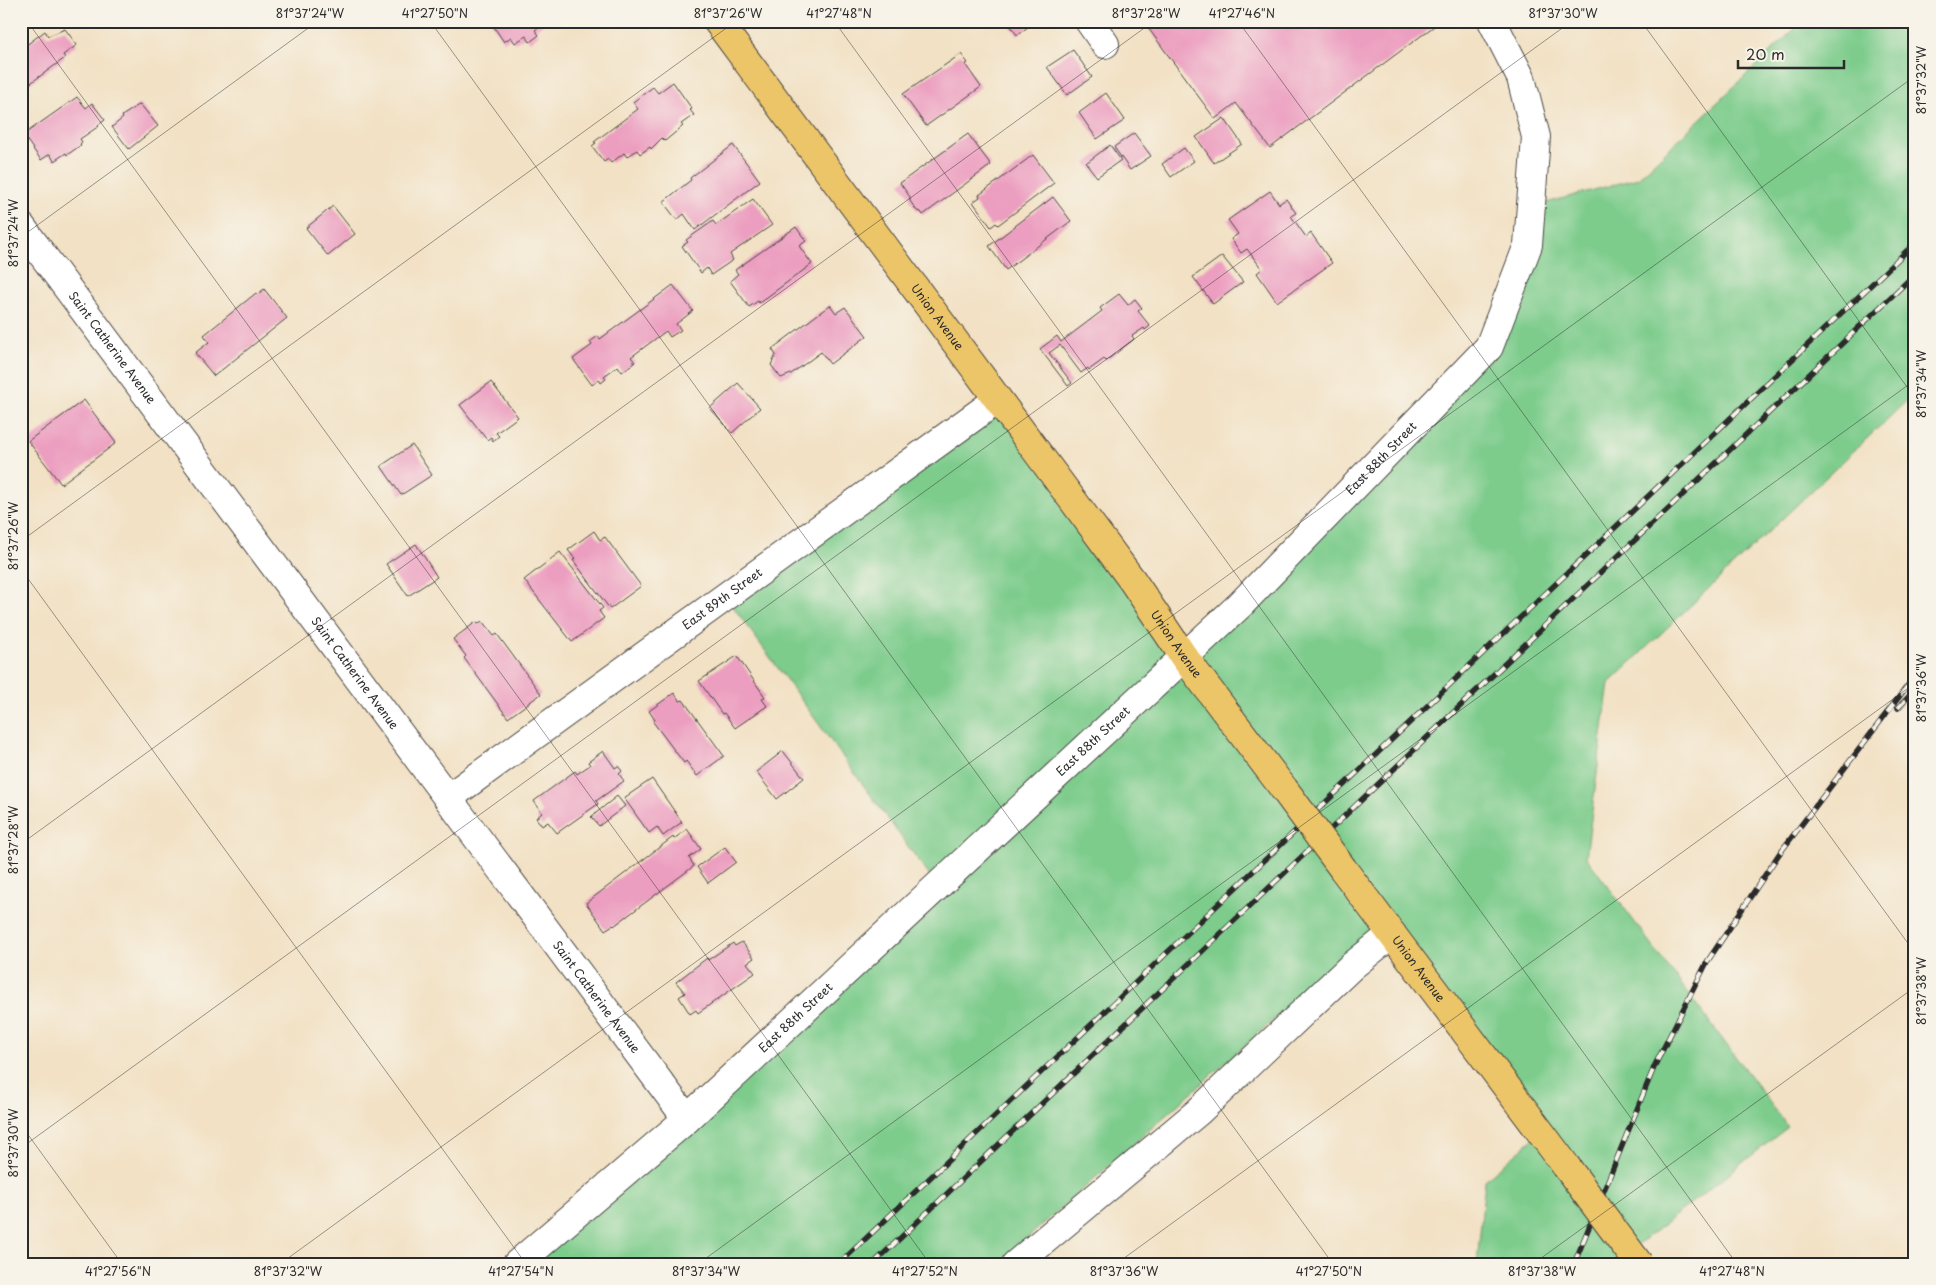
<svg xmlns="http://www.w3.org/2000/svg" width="1936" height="1285" font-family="'Playpen Sans',sans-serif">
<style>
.green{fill:#7dcc8c;stroke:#547c5c}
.building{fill:#ec9ec0}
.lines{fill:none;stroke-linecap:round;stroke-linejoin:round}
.minor-casing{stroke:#494642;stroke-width:30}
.major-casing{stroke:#494642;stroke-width:30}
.minor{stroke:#fff;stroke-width:28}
.major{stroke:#edc569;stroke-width:28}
.rail-casing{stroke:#2b2b2b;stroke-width:5.5}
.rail{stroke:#f7f3e8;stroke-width:4;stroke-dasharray:11;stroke-linecap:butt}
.major-bridge-casing{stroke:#494642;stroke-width:30;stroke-linecap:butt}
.major-bridge{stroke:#edc569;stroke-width:28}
.ticks{fill:none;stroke:#2b2b2b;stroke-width:1;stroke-opacity:0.45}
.labels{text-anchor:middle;stroke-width:5;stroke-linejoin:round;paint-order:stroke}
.street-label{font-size:12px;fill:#2b2b2b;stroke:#f7f3e8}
.neatline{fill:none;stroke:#2b2b2b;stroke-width:2}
.ticks-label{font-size:12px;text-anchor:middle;fill:#2b2b2b}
</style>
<rect width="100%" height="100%" fill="#f7f3e8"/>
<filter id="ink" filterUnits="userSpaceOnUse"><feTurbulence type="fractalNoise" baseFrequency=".02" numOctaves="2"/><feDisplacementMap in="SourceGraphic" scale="10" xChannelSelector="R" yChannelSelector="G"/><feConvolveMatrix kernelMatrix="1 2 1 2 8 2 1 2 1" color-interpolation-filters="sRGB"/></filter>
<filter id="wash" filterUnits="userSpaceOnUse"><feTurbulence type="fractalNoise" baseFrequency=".0096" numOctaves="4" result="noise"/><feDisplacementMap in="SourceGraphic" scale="20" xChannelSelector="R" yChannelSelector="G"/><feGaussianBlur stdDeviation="1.12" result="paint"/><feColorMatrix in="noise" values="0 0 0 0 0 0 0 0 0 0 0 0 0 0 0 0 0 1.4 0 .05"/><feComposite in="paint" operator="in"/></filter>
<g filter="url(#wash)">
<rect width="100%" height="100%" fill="#f2e1c4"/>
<path class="green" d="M1803,21h112v372l-306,290 -23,174 202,270 -158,124 9,13h-162l8,-84 56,-48 -159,-212 -52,50 -332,294h-481l420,-378 -211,-289 271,-197 187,257 305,-310 42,-140 107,-29z"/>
<g id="blocks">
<path class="building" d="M490,21h57l-12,9 4,5 -9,7 -4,-6 -11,7 -4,-6 -7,5z
M1007,21h29l-19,14z
M1143,21h298l-171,127 -34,-45 -21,16z
M65,29l12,16 -14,10 2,3 -44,32v-41l24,-18 3,5z
M1073,50l19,27 -25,18 -20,-28z
M961,54l7,9 -3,1 16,23 -55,39 -23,-32z
M673,82l19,27 -2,1 4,5 -13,9 2,2 -18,15 -3,-3 -11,11 -1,-2 -10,7 -3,-4 -10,7 -3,-4 -13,10 -3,-4 -4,3 -12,-16 4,-3 -2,-1 44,-33 -5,-7 20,-15 5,6z
M1106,93l19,27 -28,19 -18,-26z
M77,97l9,11 6,-5 13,17 -7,5 1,1 -19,13 2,3 -2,2 1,1 -14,10 -1,-2 -12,8 -4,-7 -9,6 -18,-25z
M140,104l18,22 -29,23 -17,-22 11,-9 -1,-2z
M1224,118l18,26 -28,19 -18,-26z
M1134,133l17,23 -21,14 -16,-23z
M968,134l23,31 -68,50 -2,-3 -4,-1 -7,-10v-4l-10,-14z
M733,145l27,36 -65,49 -11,-16 -7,6 -14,-18 28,-22 -1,-2z
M1110,145l11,15 -24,17 -11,-14z
M1184,148l10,13 -23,16 -9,-13z
M1033,155l21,28 -56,42 -2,-2 -5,4 -18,-25 7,-5 -1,-2z
M1270,191l9,13 7,-5 10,14 -5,3 15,21 5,-4 21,30 -55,39 -20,-29 5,-4 -15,-20 -6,4 -10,-14 7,-5 -10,-14z
M1053,197l18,24 -65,49 -17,-24z
M753,199l19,26 -42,29 3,6 -22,15 -4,-7 -6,5 -19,-27 6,-4 -2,-2 27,-19 3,4z
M333,206l22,28 -27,22 -22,-28z
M796,227l10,14 -7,5 13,18 -53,39 -1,-2 -9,6 -19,-26 8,-7 -3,-4z
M1222,256l21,26 -30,22 -20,-27z
M673,285l20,26 -17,13 5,6 -11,7 -4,-6 -35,26 4,5 -13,10 -4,-6 -14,10 2,3 -5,4 -2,-4 -7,6 -19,-26 19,-14 -2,-3 8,-6 2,3z
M264,289l23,29 -73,58 -19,-23 14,-11 -5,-7 52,-42 1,2z
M1119,294l9,11 7,-6 7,9 -4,3 12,15 -5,4 -1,-2 -12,8 2,3 -5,4 -23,18 -2,-2 -15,11 -1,-2 -7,5 -21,-28 -11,8 23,30 -4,3 -28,-37 17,-13 4,6 41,-31 -2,-3z
M830,305l6,8 9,-6 22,29 -37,28 -9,-12 -30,22 -10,4 -10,-13 5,-10 -4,-6z
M491,382l27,35 -22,16 3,3 -6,5 -2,-4 -4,3 -27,-35z
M738,383l22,25 -28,25 -22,-25z
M84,400l32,43 -55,41 -33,-43z
M412,445l20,30 -31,20 -20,-29z
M594,531l6,9 5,-3 36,49 -31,23 -37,-49 2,-1 -7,-9z
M416,544l21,33 -29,19 -22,-32z
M560,552l43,56 -4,3 5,7 -32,24 -48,-62z
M482,621l12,15 3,-2 44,60 -33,24 -44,-60 2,-2 -13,-17 23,-17 2,2z
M737,656l28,41 -3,2 5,7 -32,22 -11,-15 -2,1 -23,-33z
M674,693l6,8 3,-1 41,56 -27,20 -11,-15 -2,2 -31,-41 2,-2 -6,-9z
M603,751l12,17 3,-2 4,5 -3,3 5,7 -28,20 2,3 -41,29 -9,-11 -6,4 -6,-8 6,-5 -8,-12 41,-30 2,3 13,-9 -2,-3z
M783,751l21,27 -27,21 -21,-27z
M652,779l30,43 -19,14 -6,-9 -8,6 -25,-35z
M617,796l8,10 -26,20 -8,-9z
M687,829l14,20 -12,9 5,8 -80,60 -1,-1 -8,5 -19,-27 87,-66 1,2z
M725,847l11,15 -28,21 -11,-16z
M742,942l12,16 -7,5 8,10 -57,40 -2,-3 -6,4 -11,-17 6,-4 -9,-11 31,-24 1,2 25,-17 2,3z"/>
</g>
</g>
<g filter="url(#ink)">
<use href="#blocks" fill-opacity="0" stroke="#494642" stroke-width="1"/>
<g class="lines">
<defs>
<g id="minor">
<path d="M1089,21l16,23"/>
<path id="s1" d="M21,226l666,893"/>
<path id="s2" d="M448,798l549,-398"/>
<path id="s3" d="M517,1264l170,-145 497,-462 57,-53 248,-257 39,-102 8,-108 -15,-59 -29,-57"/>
<path d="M1016,1264l182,-152 154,-146 40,-32"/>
</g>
<g id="major">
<path id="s4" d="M717,21l415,559 52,77 100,132"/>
<path id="s5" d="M1343,869l223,297"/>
</g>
</defs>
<use href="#minor" class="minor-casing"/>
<use href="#major" class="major-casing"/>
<use href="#minor" class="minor"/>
<use href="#major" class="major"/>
<defs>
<path id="rail" d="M1898,708l17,-18
M839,1264l1076,-1021
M873,1264l1042,-990
M1574,1264l81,-199 52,-103 72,-108 136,-178"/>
</defs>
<use href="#rail" class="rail-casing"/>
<use href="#rail" class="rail"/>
<defs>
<path id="major-bridge" d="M1284,789l59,80
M1566,1166l73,98"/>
</defs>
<use href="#major-bridge" class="major-bridge-casing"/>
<use href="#major-bridge" class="major-bridge"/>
</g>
</g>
<path class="ticks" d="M27,21l903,1243M430,21l903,1243M834,21l903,1243M1238,21l677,932M1641,21l274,377M21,237l297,-216M21,541l715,-520M21,569l505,695M21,844l1133,-823M21,1125l101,139M21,1148l1551,-1127M280,1264l1635,-1188M698,1264l1217,-884M1116,1264l799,-581M1533,1264l382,-277"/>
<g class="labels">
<g class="street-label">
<text dy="4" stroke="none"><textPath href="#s4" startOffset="369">Union Avenue</textPath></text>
<text dy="4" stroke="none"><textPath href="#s1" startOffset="152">Saint Catherine Avenue</textPath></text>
<text dy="4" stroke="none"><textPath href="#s3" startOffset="1182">East 88th Street</textPath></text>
<text dy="4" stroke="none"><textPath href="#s2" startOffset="339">East 89th Street</textPath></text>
<text dy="4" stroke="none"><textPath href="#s4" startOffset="774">Union Avenue</textPath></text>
<text dy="4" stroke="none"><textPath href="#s1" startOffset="558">Saint Catherine Avenue</textPath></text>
<text dy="4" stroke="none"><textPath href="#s3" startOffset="778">East 88th Street</textPath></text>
<text dy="4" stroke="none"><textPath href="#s5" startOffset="125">Union Avenue</textPath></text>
<text dy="4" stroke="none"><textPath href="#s1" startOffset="962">Saint Catherine Avenue</textPath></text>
<text dy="4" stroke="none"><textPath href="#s3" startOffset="372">East 88th Street</textPath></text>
</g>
</g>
<rect width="1936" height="1285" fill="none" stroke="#f7f3e8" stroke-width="55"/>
<path d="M1738 60v8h106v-8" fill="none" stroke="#2b2b2b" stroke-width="2.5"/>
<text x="1746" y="60" font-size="15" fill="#2b2b2b" stroke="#f7f3e8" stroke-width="4" paint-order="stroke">20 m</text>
<rect x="28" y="28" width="1880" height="1230" class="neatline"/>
<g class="ticks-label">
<text x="310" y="18">81°37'24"W</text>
<text x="435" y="18">41°27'50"N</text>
<text x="728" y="18">81°37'26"W</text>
<text x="839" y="18">41°27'48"N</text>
<text x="1146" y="18">81°37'28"W</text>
<text x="1242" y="18">41°27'46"N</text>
<text x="1563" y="18">81°37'30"W</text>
<text transform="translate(1922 80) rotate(-90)" y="4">81°37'32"W</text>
<text transform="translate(14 233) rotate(-90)" y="4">81°37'24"W</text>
<text transform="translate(1922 384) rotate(-90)" y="4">81°37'34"W</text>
<text transform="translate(14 536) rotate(-90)" y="4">81°37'26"W</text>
<text transform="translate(1922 688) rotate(-90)" y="4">81°37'36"W</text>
<text transform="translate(14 840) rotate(-90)" y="4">81°37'28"W</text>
<text transform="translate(1922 991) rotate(-90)" y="4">81°37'38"W</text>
<text transform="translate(14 1143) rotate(-90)" y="4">81°37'30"W</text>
<text x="118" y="1276">41°27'56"N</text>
<text x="288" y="1276">81°37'32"W</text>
<text x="521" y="1276">41°27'54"N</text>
<text x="706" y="1276">81°37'34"W</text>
<text x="925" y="1276">41°27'52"N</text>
<text x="1124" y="1276">81°37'36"W</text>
<text x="1329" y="1276">41°27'50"N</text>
<text x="1542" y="1276">81°37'38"W</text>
<text x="1732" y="1276">41°27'48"N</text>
</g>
</svg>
